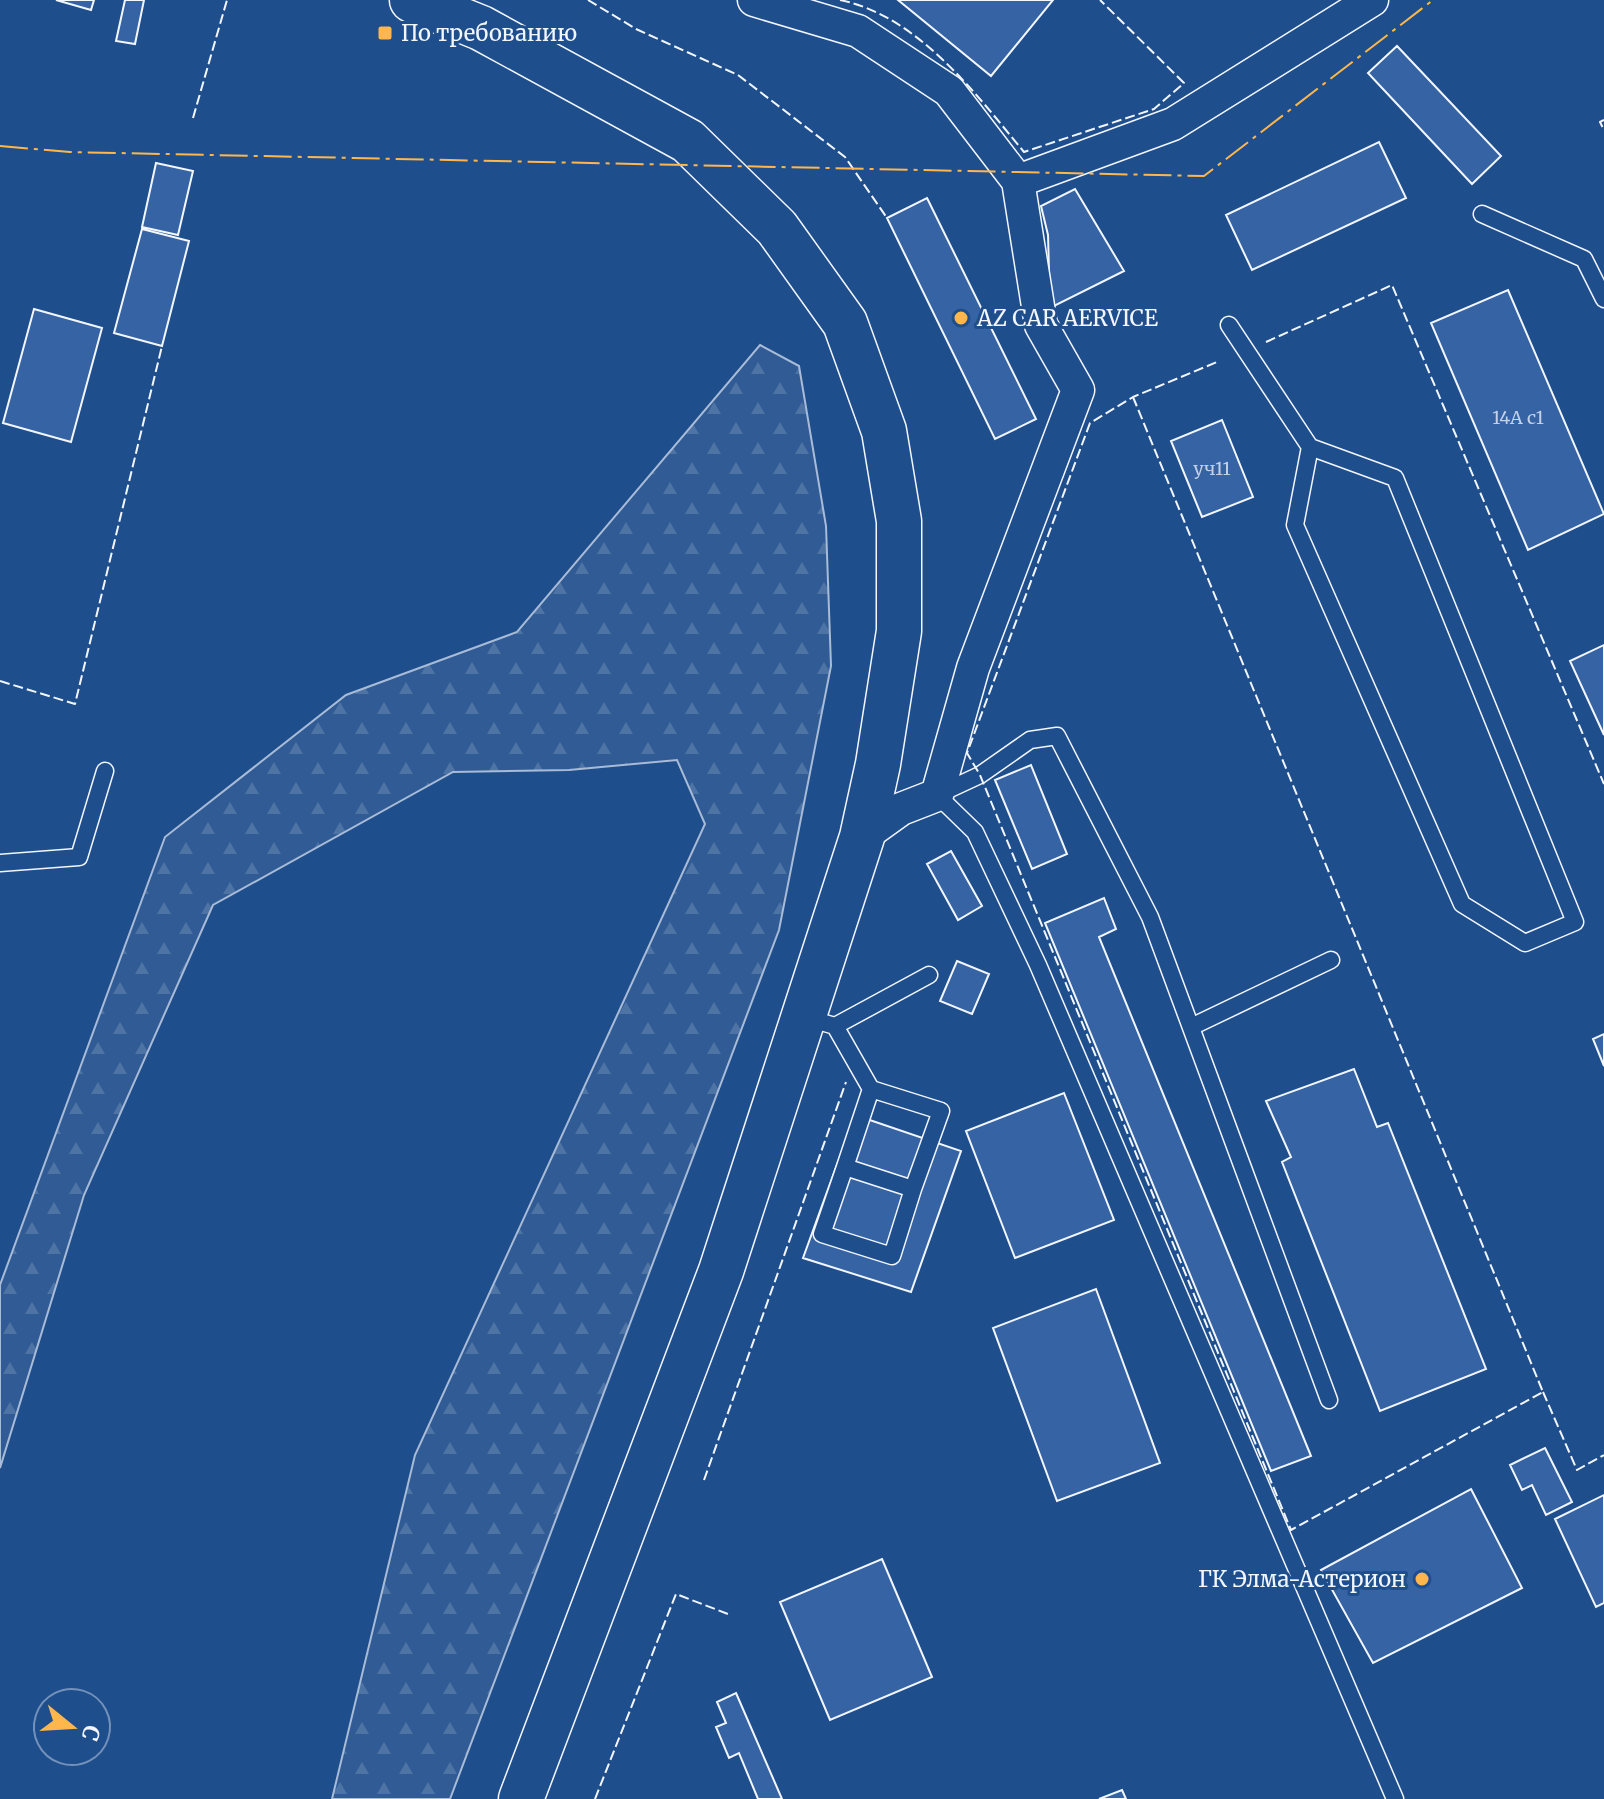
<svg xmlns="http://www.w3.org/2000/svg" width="1604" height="1799" font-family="Merriweather,serif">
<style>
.forest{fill:url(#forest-firs);stroke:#a8bbd7;stroke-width:2}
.building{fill:#3563a3;stroke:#f2f6ff;stroke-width:2}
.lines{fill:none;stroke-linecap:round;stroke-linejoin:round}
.lane-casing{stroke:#f2f6ff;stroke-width:19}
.street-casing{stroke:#f2f6ff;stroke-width:35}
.secondary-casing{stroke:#f2f6ff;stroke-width:47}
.lane{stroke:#1f4e8c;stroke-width:16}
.street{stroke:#1f4e8c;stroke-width:32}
.secondary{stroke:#1f4e8c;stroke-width:44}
.fence{stroke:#f2f6ff;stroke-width:2;stroke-dasharray:10 4;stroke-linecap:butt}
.power{stroke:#ffb74d;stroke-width:2;stroke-dasharray:28 6 4 6;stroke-linecap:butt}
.poi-dot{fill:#ffb74d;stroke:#1f4e8c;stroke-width:3}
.labels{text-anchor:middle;stroke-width:6;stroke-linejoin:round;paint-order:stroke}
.number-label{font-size:18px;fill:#c3d1e8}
.poi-label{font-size:22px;fill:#f2f6ff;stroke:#1f4e8c;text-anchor:start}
</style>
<defs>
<pattern id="forest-firs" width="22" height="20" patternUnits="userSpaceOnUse" patternTransform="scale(2)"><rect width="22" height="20" fill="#305b95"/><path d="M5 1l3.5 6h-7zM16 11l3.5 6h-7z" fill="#4e73a5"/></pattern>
</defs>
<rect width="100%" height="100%" fill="#1f4e8c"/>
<path class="forest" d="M760,345l39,21 27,160 5,140 -52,264 -329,869h-118l83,-344 290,-631 -28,-64 -108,10 -116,2 -240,133 -129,290 -84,273v-183l165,-448 181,-142 171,-63z"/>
<path class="building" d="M56,0h38l-3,10z
M125,0h19l-9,44 -19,-3z
M898,0h155l-62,76z
M1397,46l104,110 -29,28 -104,-111z
M1379,142l27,56 -154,72 -26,-55z
M156,163l37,8 -15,64 -36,-8z
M1075,189l49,82 -74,37 -2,-73 -7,-29z
M927,198l109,221 -41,20 -108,-221z
M142,229l47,12 -27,105 -48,-13z
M1508,290l96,224 -76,36 -97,-227z
M34,309l68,19 -31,114 -68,-19z
M1222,420l31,77 -51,20 -31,-76z
M1604,645v90l-34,-74z
M1031,765l36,89 -35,15 -37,-89z
M951,851l31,55 -24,14 -31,-56z
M1104,898l12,31 -17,8 212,519 -40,15 -226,-548z
M957,961l32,13 -17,40 -32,-13z
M1604,1034v32l-11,-27z
M1354,1069l23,58 11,-4 98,246 -106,42 -98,-249 9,-5 -25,-56z
M1064,1093l50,127 -99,38 -49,-127z
M855,1115l106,36 -50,141 -108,-34z
M1096,1289l64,174 -103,38 -64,-173z
M1545,1448l27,54 -26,13 -14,-30 -10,5 -12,-25z
M1471,1489l51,99 -149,75 -52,-93z
M1604,1495v108l-8,4 -41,-88z
M882,1559l50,118 -102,43 -50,-118z
M736,1693l46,106h-24l-19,-46 -10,5 -13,-31 10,-4 -9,-21z
M1122,1790l4,9h-27z"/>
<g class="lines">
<defs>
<path id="lane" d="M1482,214l102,45 20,40
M1229,325l81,122 85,31 180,444 -50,21 -63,-39 -167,-379 15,-78
M0,863l79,-6 26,-86
M804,1017l31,9 36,63 -26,78 68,22 28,-78 -70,-22
M835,1026l94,-51
M1191,1027l140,-67
M845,1167l-23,67 70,22 21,-67
M1329,1400l-179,-483 -93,-181 -27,4 -50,35 -43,20 38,37 63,133 357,834"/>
<path id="street" d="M754,0l104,31 91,60 69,90 23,144 37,65 -105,278 -36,127 -36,14 -39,28
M1018,181l155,-57 199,-124"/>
<path id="secondary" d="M412,0l69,28 207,113 89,87 68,95 39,108 15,90v110l-21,133 -16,73 -141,434 -200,528"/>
</defs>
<use href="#lane" class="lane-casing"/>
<use href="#street" class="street-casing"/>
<use href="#secondary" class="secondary-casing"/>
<use href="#lane" class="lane"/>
<use href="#street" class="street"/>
<use href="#secondary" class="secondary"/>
<path class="fence" d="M588,0l48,29 102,46 107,82 42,61
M840,0c78,16 135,93 184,152l130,-43 30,-26 -84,-83
M193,118l34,-118
M1604,120l-4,2 4,8
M1266,342l126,-57 212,499
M1133,397l410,995 -252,138 -311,-755 -13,-22 123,-330 43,-26 84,-35
M0,681l75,23 87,-358
M1543,1392l34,78 27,-15
M704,1480l142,-398
M595,1799l81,-205 52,20"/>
<path class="power" d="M0,146l70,6 1134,24 229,-176"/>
</g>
<g class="poi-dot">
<rect x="377" y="25" width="16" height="16" rx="4"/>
<circle cx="961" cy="318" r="8"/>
<circle cx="1422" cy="1579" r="8"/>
</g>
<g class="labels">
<g class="number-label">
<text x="1518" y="424">14А с1</text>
<text x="1212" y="475">уч11</text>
</g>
<g class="poi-label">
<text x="401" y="41">По требованию</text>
<text x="977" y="326">AZ CAR AERVICE</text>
<text x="1406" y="1587" text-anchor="end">ГК Элма-Астерион</text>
</g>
</g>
<g transform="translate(72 1727) rotate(108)"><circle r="38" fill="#1f4e8c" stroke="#7391ba" stroke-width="2"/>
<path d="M0-6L14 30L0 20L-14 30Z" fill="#ffb74d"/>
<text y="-12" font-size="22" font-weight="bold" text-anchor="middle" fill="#f2f6ff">С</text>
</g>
</svg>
